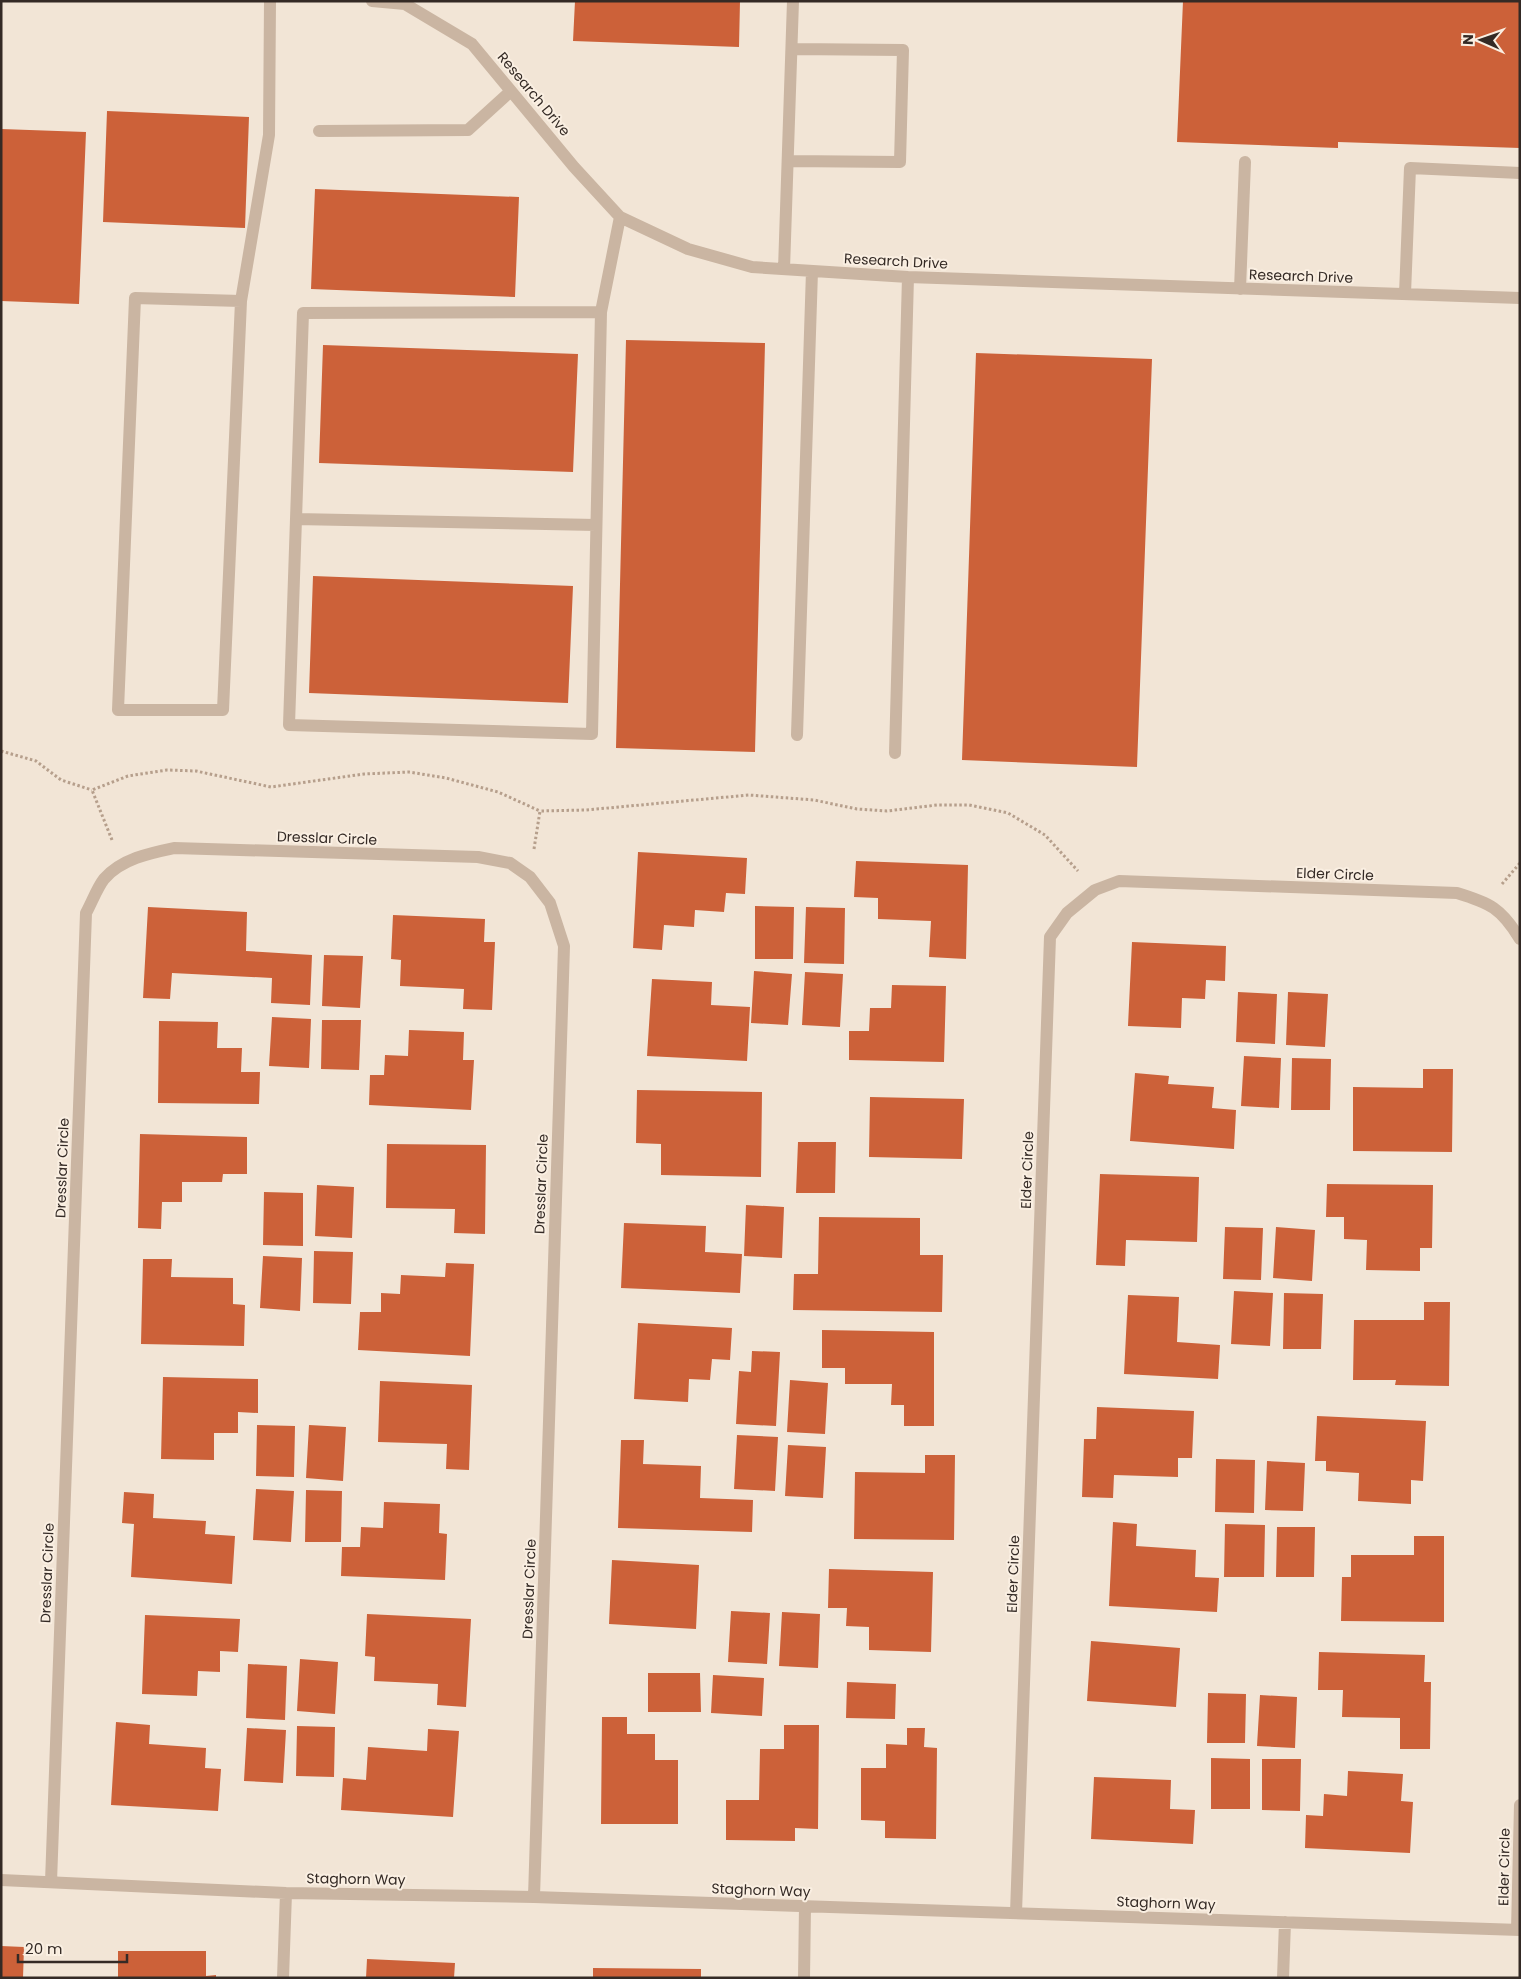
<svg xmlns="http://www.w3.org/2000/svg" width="1521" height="1979" font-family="Poppins,sans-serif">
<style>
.building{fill:#cc6139}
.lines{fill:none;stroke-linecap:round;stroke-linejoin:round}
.path{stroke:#b69f8c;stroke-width:3;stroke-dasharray:2.5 2.5;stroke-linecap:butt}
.minor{stroke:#cab5a2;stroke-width:12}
.labels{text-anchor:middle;stroke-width:4;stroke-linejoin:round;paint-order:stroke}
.street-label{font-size:14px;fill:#342a25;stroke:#faefe2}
</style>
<rect width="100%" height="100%" fill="#f2e5d6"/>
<path class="building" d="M575,1h165l-1,46 -166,-6z
M1183,1h337v147l-182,-6v6l-161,-6z
M107,111l142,6 -4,111 -142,-6z
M1,129l85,3 -7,172 -78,-3z
M315,189l204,8 -4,100 -204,-8z
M626,340l139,3 -10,409 -139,-4z
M323,345l255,9 -5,118 -254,-9z
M976,353l176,6 -15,408 -175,-7z
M313,576l260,10 -5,117 -259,-10z
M638,852l109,6 -2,36 -19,-1 -2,19 -29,-2 -1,17 -30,-2 -2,25 -29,-2z
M856,861l112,4 -2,94 -37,-2 2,-36 -53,-2v-21l-24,-1z
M755,906l39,1 -1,52h-38z
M148,907l99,5 -1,39 66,4 -2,50 -39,-2 1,-25 -100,-5 -2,26 -27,-1z
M806,907l39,1 -1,56 -40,-1z
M393,915l92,4 -1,23h11l-3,68 -29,-1 1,-20 -64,-3 1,-26 -10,-1z
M1132,942l94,4 -1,35 -19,-1 -1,19 -23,-1 -1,30 -53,-2z
M324,955l39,1 -3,52 -38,-2z
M754,971l38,3 -4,51 -37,-2z
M805,972l38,2 -3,53 -38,-2z
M652,979l60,3 -1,23 39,2 -3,54 -100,-5z
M892,985l54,1 -2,76 -95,-2v-29h20l1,-23h21z
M1238,992l39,2 -2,50 -39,-2z
M1288,992l40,2 -3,53 -39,-2z
M272,1017l39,2 -2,49 -40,-2z
M322,1020h39l-2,50 -38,-1z
M159,1021l59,1 -1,26h25l-1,24h19l-1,32 -101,-1z
M409,1030l55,2 -1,28h11l-3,50 -102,-5 1,-30h14l1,-20 23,1z
M1244,1056l37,2 -2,50 -38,-2z
M1292,1058l39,1 -1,51h-39z
M1423,1069h30l-1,83 -99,-1v-64l70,1z
M1135,1073l34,3 -1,8 46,3 -2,21 24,2 -2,39 -104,-8z
M637,1090l125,2 -1,85 -100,-2v-31l-25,-1z
M870,1097l94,2 -2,60 -93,-2z
M140,1134l107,3v37h-24l-1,8h-40v20h-20l-1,27 -23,-1z
M798,1142h38l-1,51h-39z
M387,1144l99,1 -1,89 -31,-1 1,-24 -69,-1z
M1100,1174l99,3 -2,65 -71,-2 -1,26 -29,-1z
M1327,1184l106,1 -1,63h-12v23l-54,-1 1,-30 -23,-1v-22h-18z
M317,1185l37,2 -2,51 -37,-2z
M264,1192l39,1v53l-40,-1z
M746,1205l38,2 -2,51 -38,-2z
M819,1217l101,1v37h23l-1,57 -149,-2 1,-36h24z
M624,1223l82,3 -1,26 37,2 -2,39 -119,-5z
M1225,1227l38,1 -2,52 -38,-1z
M1276,1227l39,3 -3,51 -39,-3z
M314,1251l39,1 -2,52 -38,-1z
M263,1256l39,2 -2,53 -40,-3z
M143,1259h29l-1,18 62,1v26l12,1 -1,41 -103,-2z
M446,1263l28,1 -4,92 -112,-6 2,-38h21v-19l19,1 1,-19 44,2z
M1234,1291l39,2 -3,53 -39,-2z
M1284,1293l39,1 -2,55h-38z
M1128,1295l51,2 -2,45 43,3 -2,34 -94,-5z
M1424,1302h26l-1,84 -54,-1 1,-5h-43l1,-60h70z
M638,1323l94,5 -2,32 -18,-1 -2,21 -21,-1 -1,23 -54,-3z
M822,1330l112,2v94h-30v-21h-13l1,-21h-47v-16h-23z
M752,1351l28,1 -4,74 -40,-2 3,-53 12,1z
M163,1377l95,2v34l-20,-1v21h-24v27l-53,-1z
M790,1380l38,3 -3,51 -38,-2z
M380,1381l92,4 -3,85 -23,-1 1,-25 -69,-2z
M1097,1407l97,4 -2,47h-14v19l-64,-2 -1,23 -31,-1 2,-58h12z
M1317,1416l109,5 -3,60 -12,-1v24l-53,-3 1,-28 -33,-2v-10h-11z
M257,1425l38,1 -1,51 -38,-1z
M309,1425l37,2 -3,54 -37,-3z
M737,1435l41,2 -3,54 -41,-2z
M621,1440h23l-1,24 58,2 -1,32 53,2 -1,32 -134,-4z
M788,1445l38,2 -3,51 -38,-2z
M925,1455h30l-1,85 -100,-1 1,-67 70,1z
M1216,1459l39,1 -1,53 -39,-1z
M1267,1461l38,2 -2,48 -38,-1z
M256,1489l38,2 -3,51 -38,-2z
M306,1490l36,1 -1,51h-36z
M124,1492l30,2 -1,24 53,3 -1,13 30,2 -3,48 -101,-7 3,-53 -12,-1z
M384,1502l56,2 -1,29 8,1 -2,46 -104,-4 1,-29h18l1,-20 22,1z
M1113,1522l24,2 -1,22 60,4 -1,27 24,1 -2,34 -108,-6z
M1225,1524l40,1 -1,52h-40z
M1277,1527h38l-1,50h-38z
M1414,1536h30v86l-103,-1 1,-44h9v-22h63z
M612,1560l87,5 -3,64 -87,-5z
M829,1569l104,3 -2,80 -62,-2v-23l-23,-1 1,-18h-19z
M731,1611l39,2 -3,51 -39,-2z
M782,1612l38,2 -2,54 -39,-2z
M367,1614l104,5 -5,88 -29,-2 1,-21 -64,-3 1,-24 -10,-1z
M145,1615l95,4 -2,33 -18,-1v21l-22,-1 -1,25 -55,-2z
M1091,1641l89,7 -4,59 -89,-6z
M1319,1652l106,3 -1,27h7l-1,67h-30v-31l-58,-1 1,-27h-25z
M300,1659l38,3 -3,52 -38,-3z
M248,1664l39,2 -2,54 -39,-2z
M648,1673h52l1,39h-53z
M713,1675l51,3 -2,38 -51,-3z
M847,1682l49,2 -1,35 -49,-1z
M1208,1693l38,1 -1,49h-38z
M1260,1695l37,2 -2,51 -38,-2z
M602,1717h25v17h28v26h23v64h-77z
M116,1722l34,3 -1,19 57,4 -1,20 16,1 -3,42 -107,-6z
M784,1725h35l-1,104 -23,-1v13l-69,-1v-40h33l1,-51h24z
M297,1726l38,1 -1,50 -38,-1z
M247,1728l39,2 -3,53 -39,-2z
M907,1728h18l-1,19 13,1 -1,91 -51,-1v-17l-24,-1v-52h25v-24l21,1z
M428,1729l31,2 -6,86 -112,-7 2,-32 23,2 2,-33 59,4z
M1211,1758l39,1v50h-39z
M1262,1759h39l-1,52 -38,-1z
M1348,1771l55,3 -2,27 12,1 -3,51 -105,-5 1,-33 17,1 1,-22 23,2z
M1094,1777l77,3 -1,29 25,1 -2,34 -102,-5z
M1,1946l23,1 -1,31h-22z
M118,1951h88v25l10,-1v3h-98z
M367,1959l88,4 -1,15h-88z
M593,1968l108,1v9h-108z"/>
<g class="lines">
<path class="path" d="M1,751l35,10 25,19 31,10
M112,840l-20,-50 36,-14 39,-6 29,1 75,16 93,-13 45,-2 37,6 52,14 42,19
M534,849l6,-38 46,-1 163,-15 65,5 43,9 30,2 50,-6h32l39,8 37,22 33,36
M1502,884l18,-21"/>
<path class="minor" d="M372,1l33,3 67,40 102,123 46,50 68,32 64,18 156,10 612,21
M319,131l149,-1 43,-39
M788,161l112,1 3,-112 -111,-1
M784,269l9,-268
M1240,289l5,-127
M1405,294l5,-126 110,5
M241,301l-106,-3 -17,412h105l18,-409 28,-166 1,-134
M601,312l-9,422 -303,-9 14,-412 298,-1 19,-95
M296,519l300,6
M797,735l15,-464
M895,753l13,-476
M1,1880l285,13 248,4 986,33
M51,1882l35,-969c6,-11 11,-25 18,-34 17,-20 46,-26 70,-31l304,9 32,6 20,14 20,26 14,43 -30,951
M1016,1913l34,-976 17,-24 28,-23 24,-9 338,12c33,10 44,15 63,46
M1517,1930l3,-125
M283,1978l3,-85
M804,1978l1,-72
M1283,1978l2,-56"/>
</g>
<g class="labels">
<g class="street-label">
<text transform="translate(534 94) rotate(50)" y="5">Research Drive</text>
<text transform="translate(896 261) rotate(3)" y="5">Research Drive</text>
<text transform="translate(1301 276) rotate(2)" y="5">Research Drive</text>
<text transform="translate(327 838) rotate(2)" y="5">Dresslar Circle</text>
<text transform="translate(1335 874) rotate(2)" y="5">Elder Circle</text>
<text transform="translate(62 1168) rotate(-88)" y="5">Dresslar Circle</text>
<text transform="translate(1027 1170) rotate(-88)" y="5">Elder Circle</text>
<text transform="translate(541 1184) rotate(-88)" y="5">Dresslar Circle</text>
<text transform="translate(47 1573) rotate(-88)" y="5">Dresslar Circle</text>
<text transform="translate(1013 1574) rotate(-88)" y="5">Elder Circle</text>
<text transform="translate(529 1589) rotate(-88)" y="5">Dresslar Circle</text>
<text transform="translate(1504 1867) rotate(-89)" y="5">Elder Circle</text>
<text transform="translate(356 1879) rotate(1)" y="5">Staghorn Way</text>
<text transform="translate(761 1890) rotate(2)" y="5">Staghorn Way</text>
<text transform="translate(1166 1903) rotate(2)" y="5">Staghorn Way</text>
</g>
</g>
<rect width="1521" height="1979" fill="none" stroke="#342a25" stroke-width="5"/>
<g transform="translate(1481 40) rotate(272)" stroke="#faefe2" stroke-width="4" paint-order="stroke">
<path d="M0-4L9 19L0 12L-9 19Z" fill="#342a25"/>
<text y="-8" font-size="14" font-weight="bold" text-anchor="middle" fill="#342a25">N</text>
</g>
<path d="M18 1954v8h109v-8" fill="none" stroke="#342a25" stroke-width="2.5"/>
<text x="25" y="1954" font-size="15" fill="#342a25" stroke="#faefe2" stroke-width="4" paint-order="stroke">20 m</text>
</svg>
